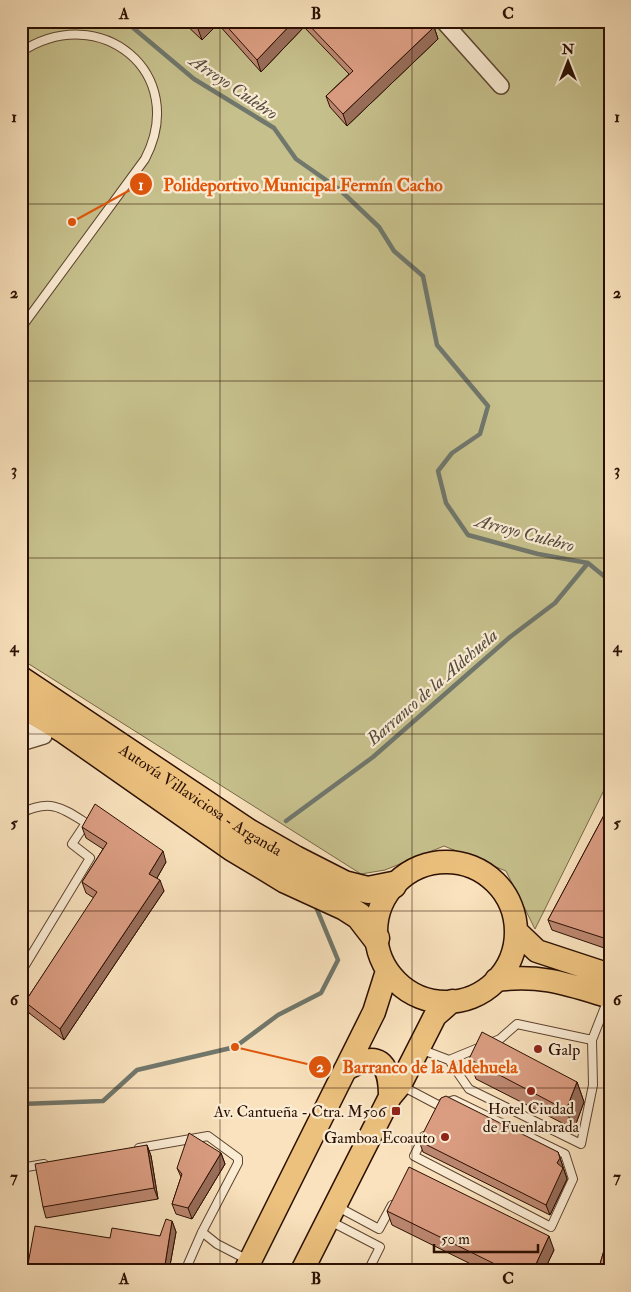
<svg xmlns="http://www.w3.org/2000/svg" width="631" height="1292" font-family="'IM FELL Double Pica',serif">
<style>
.green{fill:#c6c08c;stroke:#786846}
.lines{fill:none;stroke-linecap:round;stroke-linejoin:round}
.stream{stroke:#70776c;stroke-width:4.5}
.lane-casing{stroke:#5e4430;stroke-width:10}
.street-casing{stroke:#5e4430;stroke-width:18}
.primary-casing{stroke:#2b0f01;stroke-width:25}
.highway-casing{stroke:#2b0f01;stroke-width:29}
.lane{stroke:#fbecd4;stroke-width:8}
.street{stroke:#fbecd4;stroke-width:15}
.primary{stroke:#ecc17e;stroke-width:22}
.highway{stroke:#ecc17e;stroke-width:26}
.wall{fill:#bc8770;stroke:#2b0f01}
.shaded-wall{fill:#996e5b;stroke:#2b0f01}
.building{fill:#db9d82;stroke:#2b0f01}
.grid{fill:none;stroke:#2b0f01;stroke-width:1;stroke-opacity:0.55}
.poi-dot{fill:#8f2418;stroke:#fbecd4;stroke-width:2}
.labels{text-anchor:middle;stroke-width:4.5;stroke-linejoin:round;paint-order:stroke}
.street-label{font-size:16px;fill:#2b0f01;stroke:#fbecd4}
.poi-label{font-size:16px;fill:#2b0f01;stroke:#fbecd4;text-anchor:end}
.water-label{font-size:18px;font-style:italic;fill:#534c3f;stroke:#fbecd4}
.leader{fill:none;stroke:#df550b;stroke-width:2}
.callout-dot{fill:#df550b;stroke:#fbecd4;stroke-width:2}
.mark-label{font-size:15px;text-anchor:middle;font-weight:bold;fill:#fff}
.callout-label{font-size:18px;text-anchor:middle;font-weight:bold;fill:#df550b;stroke:#fbecd4;stroke-width:4.5;stroke-linejoin:round;paint-order:stroke}
.neatline{fill:none;stroke:#2b0f01;stroke-width:2}
.grid-label{font-size:16px;text-anchor:middle;font-weight:bold;fill:#2b0f01}
</style>
<rect width="100%" height="100%" fill="#f9e2bd"/>
<filter id="stains"><feTurbulence type="fractalNoise" baseFrequency=".004" numOctaves="4"/><feColorMatrix values="0 0 0 0 .2 0 0 0 0 .09 0 0 0 0 .02 0 0 0 .5 -.17"/></filter>
<radialGradient id="worn" r=".72"><stop offset=".6" stop-color="#630" stop-opacity="0"/><stop offset="1" stop-color="#630" stop-opacity=".3"/></radialGradient>
<path class="green" d="M21,21h589v757l-75,151 -29,-58 -62,-25 -59,24 -24,4 -340,-215z"/>
<g class="lines">
<path class="stream" d="M125,21l69,58 80,49 22,31 43,30 40,38 15,24 29,25 14,69 51,61 -8,28 -28,19 -14,18 8,32 22,32 70,19 50,9 22,18
M286,821l87,-64 137,-120 45,-34 33,-40
M21,1104l82,-3 34,-31 98,-23 43,-32 43,-22 17,-33 -22,-53"/>
<defs>
<path id="lane" d="M21,52c79,-52 169,21 124,107l-124,169
M21,723l22,13
M21,813c29,-14 40,-6 65,10l-14,21 18,14 -69,114
M420,1049l29,11 51,-21 17,-15 75,16 13,-33
M449,1060l20,29 112,55 12,-59 -1,-45
M402,1086l36,19 16,-5 111,54 8,25 -22,48 -137,-71 10,-20
M139,1148l69,-12 30,22v5l-36,69 -17,39
M21,1168l23,-4
M338,1207l41,22 13,-24
M330,1221l50,26 -12,24
M202,1232l15,12 31,16"/>
<path id="street" d="M443,21l58,65
M21,743l23,-7"/>
<path id="primary" d="M376 932a70 70 0 1 1 140 0a70 70 0 1 1-140 0Z
M516,931l21,20 73,24
M496,980c45,-6 71,4 114,17
M345,1070c33,-21 45,-8 45,27
M245,1271l129,-259 13,-41
M302,1271l88,-174 10,-12 35,-69 17,-15"/>
<g id="highway">
<path id="s1" d="M21,680l227,152 47,27 49,25 24,6 25,-5"/>
<path d="M21,703l45,28 167,117 53,32 59,27 14,9 17,22"/>
</g>
</defs>
<use href="#lane" class="lane-casing"/>
<use href="#street" class="street-casing"/>
<use href="#primary" class="primary-casing"/>
<use href="#highway" class="highway-casing"/>
<use href="#lane" class="lane"/>
<use href="#street" class="street"/>
<use href="#primary" class="primary"/>
<use href="#highway" class="highway"/>
</g>
<path class="wall" d="M182,21h246l6,6 4,12 -91,87 -17,-19 -4,-11 23,-22 -45,-47 -43,45 -43,-48 -16,16z
M610,804v146l-58,-20 -4,-10z
M82,827l84,35 -9,16 7,13 -100,149 -35,-27 -4,-11 69,-104 -8,-5 -4,-11 21,-33 -17,-11z
M469,1059l108,23 7,20 -10,27 -98,-50z
M610,1089v37h-1l-5,-14z
M419,1141l139,11 9,27 -17,36 -127,-63z
M147,1145l4,11 7,43 -112,19 -3,-11z
M221,1153l4,11 -33,55 -16,-5 -4,-10 9,-27 -4,-9z
M387,1211l167,39 -10,21h-59l-93,-46z
M172,1221l4,11 -7,39h-138l-3,-7 82,-26 50,-2z
M610,1230v41h-8l-2,-7z"/>
<path class="shaded-wall" d="M205,21h12l1,3 -16,16 -4,-11z
M294,21h8l2,6 -43,45 -4,-12z
M434,27l4,12 -91,87 -4,-12z
M163,851l3,11 -13,23 -4,-11z
M160,880l4,11 -100,149 -4,-11z
M577,1082l7,20 -10,27 -8,-19z
M147,1145l4,11 7,43 -4,-11z
M558,1152l9,27 -17,36 -4,-10 11,-42z
M221,1153l4,11 -33,55 -4,-11z
M172,1221l4,11 -7,39h-5z
M549,1236l5,14 -10,21h-6l-2,-7z"/>
<path class="building" d="M190,21h15l-7,8z
M222,21h72l-37,39z
M305,21h123l6,6 -91,87 -17,-18 27,-25z
M95,804l68,47 -14,23 11,6 -100,149 -35,-27 72,-110 -15,-10 25,-39 -25,-16z
M610,804v136l-62,-20z
M482,1032l95,50 -11,28 -97,-51z
M610,1089v24l-6,-1z
M446,1096l112,56 2,6 -3,5 6,5 -17,37 -127,-64 22,-43z
M189,1133l32,20 -33,55 -16,-4 10,-30 -5,-6z
M147,1145l7,43 -111,19 -8,-43z
M409,1167l140,69 -13,28 -35,3 -114,-56z
M166,1219l6,2 -8,50h-91l-45,-7 7,-38 75,12 2,-10 48,8z
M610,1230v38l-10,-4z"/>
<path class="grid" d="M220,21v1250M412,21v1250M21,204h589M21,381h589M21,558h589M21,734h589M21,911h589M21,1088h589"/>
<g class="poi-dot">
<circle cx="538" cy="1049" r="5"/>
<circle cx="531" cy="1091" r="5"/>
<rect x="391" y="1106" width="10" height="10" rx="2.5"/>
<circle cx="445" cy="1137" r="5"/>
</g>
<g class="labels">
<g class="street-label">
<text dy="6" stroke="none"><textPath href="#s1" startOffset="216">Autovía Villaviciosa - Arganda</textPath></text>
</g>
<g class="poi-label">
<text x="548" y="1055" text-anchor="start">Galp</text>
<text x="531" y="1114" text-anchor="middle">Hotel Ciudad<tspan x="531" dy="18">de Fuenlabrada</tspan></text>
<text x="386" y="1117">Av. Cantueña - Ctra. M506</text>
<text x="435" y="1143">Gamboa Ecoauto</text>
</g>
<g class="water-label">
<text transform="translate(234 87) rotate(34)" y="6">Arroyo Culebro</text>
<text transform="translate(525 533) rotate(15)" y="6">Arroyo Culebro</text>
<text transform="translate(432 687) rotate(-41)" y="6">Barranco de la Aldehuela</text>
</g>
</g>
<path class="leader" d="M72 222L141 184M235 1047L320 1067"/>
<g class="callout-dot">
<circle cx="72" cy="222" r="5"/>
<circle cx="235" cy="1047" r="5"/>
<circle cx="141" cy="184" r="12"/>
<circle cx="320" cy="1067" r="12"/>
</g>
<g class="mark-label">
<text x="141" y="190">1</text>
<text x="320" y="1072">2</text>
</g>
<g class="callout-label">
<text x="303" y="191">Polideportivo Municipal Fermín Cacho</text>
<text x="430" y="1073">Barranco de la Aldehuela</text>
</g>
<rect width="631" height="1292" fill="none" stroke="#f9e2bd" stroke-width="55"/>
<g transform="translate(568 62)" stroke="#fbecd4" stroke-width="4" paint-order="stroke">
<path d="M0-4L9 19L0 12L-9 19Z" fill="#2b0f01"/>
<text y="-8" font-size="14" font-weight="bold" text-anchor="middle" fill="#2b0f01">N</text>
</g>
<path d="M434 1244v8h104v-8" fill="none" stroke="#2b0f01" stroke-width="2.5"/>
<text x="441" y="1244" font-size="15" fill="#2b0f01" stroke="#fbecd4" stroke-width="4" paint-order="stroke">50 m</text>
<rect x="28" y="28" width="576" height="1236" class="neatline"/>
<g class="grid-label">
<text x="124" y="19">A</text>
<text x="316" y="19">B</text>
<text x="508" y="19">C</text>
<text x="14" y="122">1</text>
<text x="617" y="122">1</text>
<text x="14" y="298">2</text>
<text x="617" y="298">2</text>
<text x="14" y="475">3</text>
<text x="617" y="475">3</text>
<text x="14" y="652">4</text>
<text x="617" y="652">4</text>
<text x="14" y="828">5</text>
<text x="617" y="828">5</text>
<text x="14" y="1005">6</text>
<text x="617" y="1005">6</text>
<text x="14" y="1182">7</text>
<text x="617" y="1182">7</text>
<text x="124" y="1284">A</text>
<text x="316" y="1284">B</text>
<text x="508" y="1284">C</text>
</g>
<rect width="100%" height="100%" filter="url(#stains)"/>
<rect width="100%" height="100%" fill="url(#worn)"/>
</svg>
